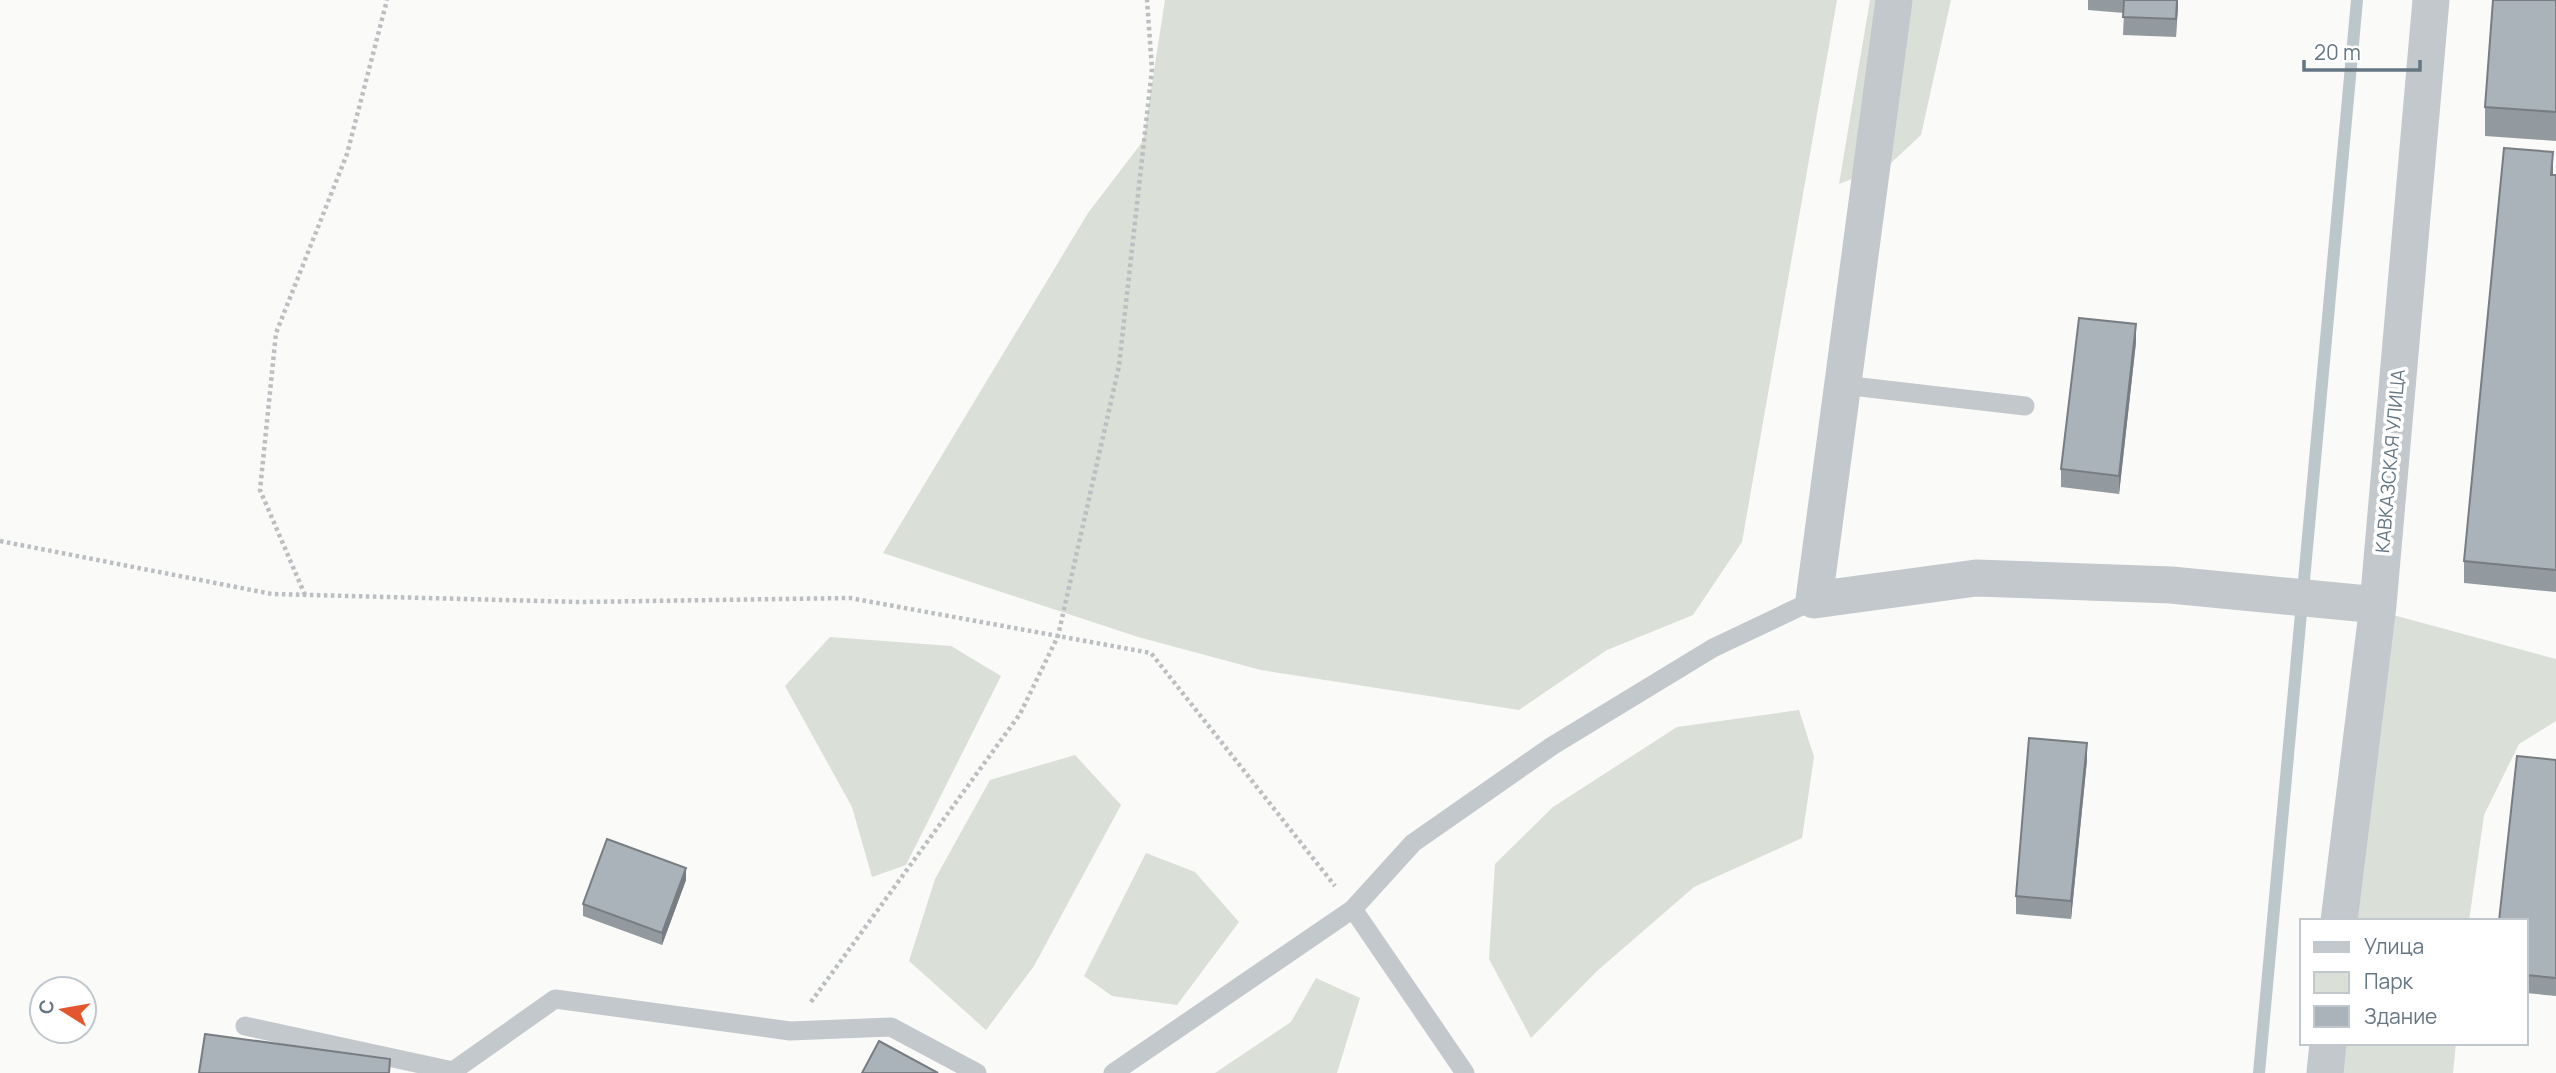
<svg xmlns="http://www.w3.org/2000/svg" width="2556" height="1073" font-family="Manrope,sans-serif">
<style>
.green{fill:#dadfd7}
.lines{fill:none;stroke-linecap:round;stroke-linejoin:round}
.stream{stroke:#bbc7cb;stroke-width:12}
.path{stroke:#bbbfc2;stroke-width:4.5;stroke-dasharray:3.5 3.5;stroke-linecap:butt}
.service{stroke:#c3c8cc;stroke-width:19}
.minor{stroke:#c3c8cc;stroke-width:37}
.wall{fill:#929a9f}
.shaded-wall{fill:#777d82}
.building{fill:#aab3b9;stroke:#777d82;stroke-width:2}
.labels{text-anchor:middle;stroke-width:7;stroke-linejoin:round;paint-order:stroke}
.street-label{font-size:19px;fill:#657683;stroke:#fff}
</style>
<rect width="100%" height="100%" fill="#fafaf8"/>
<path class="green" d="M1165,0h672l-95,542 -49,73 -86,35 -88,60 -258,-40 -123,-33 -255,-84 205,-340 55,-72z
M1870,0h81l-30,135 -30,28 -52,21z
M2393,615l163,44v62l-37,23 -35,71 -15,106h-118z
M830,637l121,9 50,30 -95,189 -34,12 -20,-70 -67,-121z
M1799,710l15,47 -12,81 -108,49 -97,84 -66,67 -42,-79 6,-95 58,-57 124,-80z
M1075,755l46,50 -87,161 -48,64 -77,-69 26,-82 55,-99z
M1146,853l49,19 44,50 -62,83 -65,-9 -28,-20z
M1316,978l44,20 -23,75h-122l76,-51z
M2344,1043h112l-3,30h-111z"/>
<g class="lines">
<path class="stream" d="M2259,1073l98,-1073"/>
<path class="path" d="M0,541l272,53 308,8 270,-4 301,55 184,233
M305,595l-45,-105 16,-157 71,-179 40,-154
M811,1002l209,-288 38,-78 61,-270 33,-297 -5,-69"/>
<path class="service" d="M1843,385l182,21
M1353,909l112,164
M245,1026l208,45 102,-72 235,32 101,-4 86,46
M1113,1073l240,-164 60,-66 139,-97 161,-98 101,-48"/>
<path class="minor" d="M1894,0l-80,600 162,-22 195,7 207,20
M2339,921l39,-316 53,-605
M2325,1073l3,-30"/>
</g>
<path class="wall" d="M2088,0h90l-2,37 -53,-2 1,-22 -36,-3z
M2556,0v141l-71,-5v-29z
M2553,175h3v417l-92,-9v-22z
M2136,342l-17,152 -58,-7v-18z
M2087,760l-16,159 -55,-5v-18z
M2556,760v236l-30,-3v-72z
M686,880l-24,65 -79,-29v-12z"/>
<path class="shaded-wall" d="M2177,0h1v6l-2,31z
M2553,152v23h-2z
M2136,324v18l-17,152v-18z
M2087,743v17l-16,159v-18z
M686,868v12l-24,65v-12z"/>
<path class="building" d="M2124,0h53l-1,19 -53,-2z
M2493,0h63v112l-71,-5z
M2504,148l49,4 -2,23h5v395l-92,-9z
M2079,318l57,6 -17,152 -58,-7z
M2029,738l58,5 -16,158 -55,-5z
M2517,756l39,4v218l-30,-3v-54h-27z
M607,839l79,29 -24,65 -79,-29z
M205,1034l185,25 -1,14h-190z
M879,1041l59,32h-76z"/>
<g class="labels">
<g class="street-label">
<text transform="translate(2390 461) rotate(-85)" y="7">КАВКАЗСКАЯ УЛИЦА</text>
</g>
</g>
<rect x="2300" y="919" width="228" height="126" fill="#ffffff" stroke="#c1c8cd" stroke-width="2"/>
<rect x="2314" y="942" width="35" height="10" fill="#c3c8cc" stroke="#c1c8cd" stroke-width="2"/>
<text x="2364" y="954" font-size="21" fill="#657683">Улица</text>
<rect x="2314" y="972" width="35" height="21" fill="#dadfd7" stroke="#c1c8cd" stroke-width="2"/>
<text x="2364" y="989" font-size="21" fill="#657683">Парк</text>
<rect x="2314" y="1006" width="35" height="21" fill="#aab3b9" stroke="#c1c8cd" stroke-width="2"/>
<text x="2364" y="1024" font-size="21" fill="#657683">Здание</text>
<g transform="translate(63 1010) rotate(281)"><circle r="33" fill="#ffffff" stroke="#c1c8cd" stroke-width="2"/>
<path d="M0-5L12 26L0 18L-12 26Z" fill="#e4572e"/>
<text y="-10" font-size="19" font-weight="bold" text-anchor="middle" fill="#657683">С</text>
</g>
<path d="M2304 60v10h116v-10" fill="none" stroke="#657683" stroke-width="3.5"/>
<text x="2314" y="60" font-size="21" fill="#657683" stroke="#ffffff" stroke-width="5" paint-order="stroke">20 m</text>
</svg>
